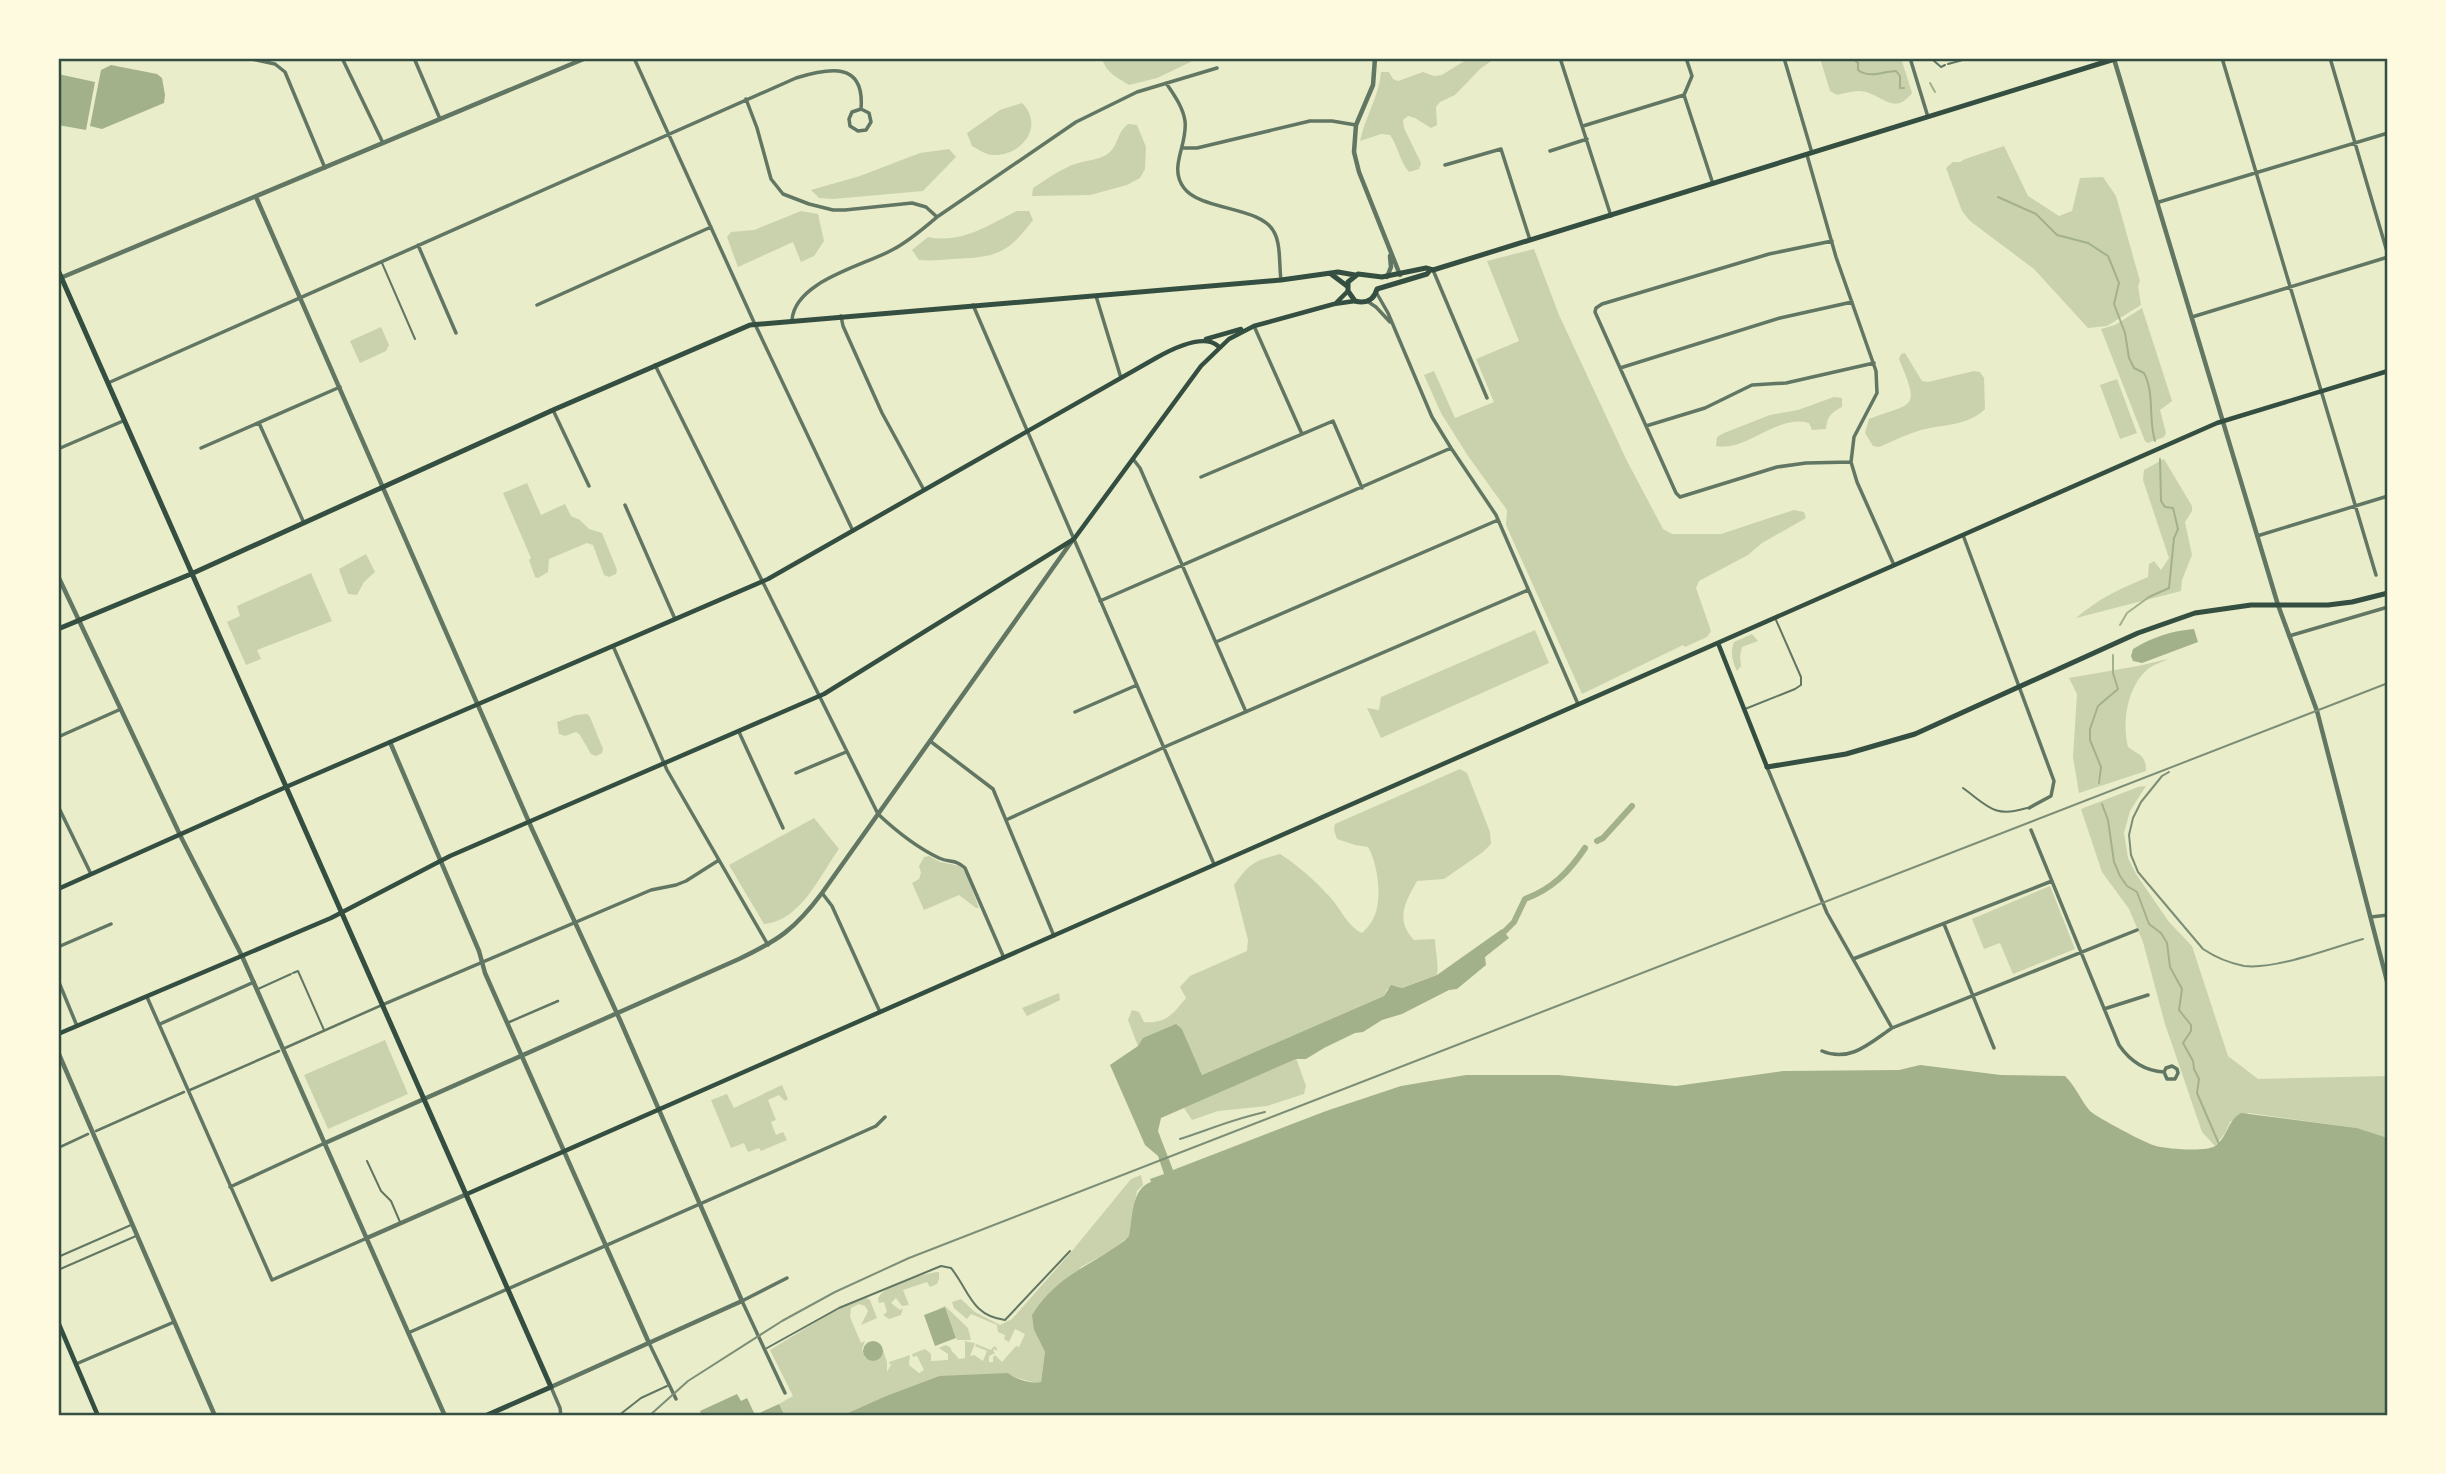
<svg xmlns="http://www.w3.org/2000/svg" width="2446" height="1474" font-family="Montserrat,sans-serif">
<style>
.green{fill:#cad2ad}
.water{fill:#a3b18a}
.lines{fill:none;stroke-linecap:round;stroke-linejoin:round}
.stream{stroke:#a3b18a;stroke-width:2}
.canal{stroke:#a3b18a;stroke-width:6}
.service{stroke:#617663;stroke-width:2}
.pedestrian{stroke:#617663;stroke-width:2.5}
.minor{stroke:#617663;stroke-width:3.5}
.tertiary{stroke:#617663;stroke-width:4.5}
.secondary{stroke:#344e41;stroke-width:4.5}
.primary{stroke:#344e41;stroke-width:5}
.rail{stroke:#7c8e77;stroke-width:2}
.neatline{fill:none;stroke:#344e41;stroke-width:2.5}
</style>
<rect width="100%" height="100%" fill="#e9edc9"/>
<path class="green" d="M1102,58h97l-42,20 -28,7c-11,-7 -24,-13 -27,-27z
M1469,58h27l-15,10 -26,27 -15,7 -4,5 1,18 -6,3 -16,-10 -7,-2 -5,4 1,8 17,35 -2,6 -10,3c-10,-12 -10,-24 -19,-37l-9,-1 -21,7c5,-24 19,-44 21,-69h8l4,7 5,2 25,-9 11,4 8,-1z
M1820,58h81l11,35c-17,22 -28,4 -46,-1 -9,-3 -20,1 -29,3l-7,-4z
M1022,103c23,23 0,53 -29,52 -7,0 -15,-6 -21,-9l-5,-13 33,-23z
M1128,124l9,1 9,22 -1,22 -5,9 -13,7 -37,10 -58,1 1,-8c12,-8 25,-17 39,-23 12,-5 28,-4 38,-13 9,-9 7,-20 18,-28z
M2004,146l24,50 31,20 13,-5 8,-33 23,-1 13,19 24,85 -2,5 3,19 -34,21 -19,2 -54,-59 -64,-48 -8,-10 -16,-43 7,-6h7l5,-3z
M949,149l7,8 -33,34 -90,8 -14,-1 -8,-8 49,-14 60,-23z
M801,211l17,3 6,27 -10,15 -13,6 -8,-20 -55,25 -11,-30 4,-5 23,-2z
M1017,211h12l4,9c-27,36 -38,37 -81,39 -11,1 -21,2 -33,1l-7,-10 16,-13c34,7 60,-12 89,-26z
M1534,249l25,66 68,146 36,68 9,5h49l73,-24 10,2 2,6 -44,25 -14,12 -49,26 -3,7 15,43 -4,6 -22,10 -2,-2 -101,49 -76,-169 1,-15 -39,-54 -27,-43 -17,-38 10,-4 21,47 39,-16 -18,-43 43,-18 -32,-80z
M2142,308l30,93 -12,9 6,23 -2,4 -16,6 -3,-2 -44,-112 14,-4z
M381,327l8,18 -3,6 -26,12 -10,-22z
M1905,353l17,28 6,1 46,-11 6,1 4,6 1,31c-17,17 -41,15 -64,21 -14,4 -28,11 -42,17l-6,-1 -8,-13 4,-14c46,-17 51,-9 30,-60l2,-5z
M2117,379l20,54 -17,6 -20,-54z
M1834,397l8,1v9c-10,5 -15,9 -16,22l-14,1 -3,-7c-32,-9 -62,29 -93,23l1,-9 7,-4 46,-18 28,-5z
M2164,459l28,47v5l-7,11 7,33 -10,25 -1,11 -105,27c22,-19 45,-30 72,-41l1,-13 5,-3 7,9 8,-12 -26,-78 1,-10z
M527,483l14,32 24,-11 6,12 9,4 9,9 13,4 15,37 -1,4 -7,3 -5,-2 -11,-30 -6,-2 -38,16 -1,13 -10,6 -3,-1 -6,-17 2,-2 -28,-65z
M366,554l9,18 -11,10 -7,13 -9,-1 -9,-25z
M311,573l21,48 -75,29 4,9 -15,6 -19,-43 13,-6 -3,-10z
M1535,630l14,33 -168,75 -14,-30 12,2 2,-13z
M1752,634l6,7 -16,6 -2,9 1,10 -4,5c-5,-11 -7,-18 -3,-29z
M2168,659c-6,3 -15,6 -20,10 -21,17 -26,54 -20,78 10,8 18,7 18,24l-67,22 -6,-36 4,-63 -8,-16 69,-12z
M587,714l3,3 13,32 -1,4 -6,3 -5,-2 -11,-19 -4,-3 -11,4 -6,-2 -2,-12 19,-7z
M1460,769l7,4 23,59 1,12 -8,8 -39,27 -27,2c-12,21 -22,39 -3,59l21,-1c0,12 4,23 2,36l-36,13 -4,-2 -10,3 -3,7 -182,79 -20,-46 -6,-4 -38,21 -10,-26 4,-10 7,2 5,10c22,2 29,-8 42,-24l-6,-11 10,-11 57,-25 1,-11 -14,-55c16,-22 19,-24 46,-31 19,12 34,26 50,43 11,12 17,29 32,36 4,-4 9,-9 11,-14 10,-18 5,-55 -5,-72l-13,-2 -18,-6 -3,-9 1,-6z
M2146,786l-16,25 -6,22 4,25 8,16 33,48 23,24 36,110 30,23 130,-3v62l-31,-10 -108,-15 -19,9 -5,11 -10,13 -13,-14 -37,-108 -22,-82 -14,-33 -27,-37 -21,-63 57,-22z
M814,818l25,31c-19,26 -38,72 -75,75l-35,-59z
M929,856l11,6 20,4 6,7 13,35h-3l-17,-13 -35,15 -12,-27 7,-4 2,-6 -2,-7 5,-9z
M2050,886l25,63 -62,25 -13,-31 -16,6 -12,-30z
M1059,993l1,7 -33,16 -5,-8z
M385,1040l23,54 -80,35 -24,-54z
M1296,1058l10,28 -2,8 -37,12 -49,5 -26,9 -8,-12z
M782,1085l6,14 -3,2 -6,-6 -11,5 8,20 -5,2 5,13 7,-3 4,8 -26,11 -2,-3 -11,4 -4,-9 -13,5 -20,-48 16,-6 7,14z
M1141,1175l2,10 -6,6 -8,45 -17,14 -31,17 -47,63 11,22 -4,30 -2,2 -28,-8h-72l-53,20 -45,20h-56l-6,-12 14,-8 -23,-46 59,-36 36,-17 5,3 7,18 -16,7 7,-14 -3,-5 -6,-2 -8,4 -1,9 11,26 4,-2 -3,8 3,9 18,-8 -1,-3 5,15v10l5,-9 -2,2 -1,-3 21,-7 -1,10 10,8 5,-3 -7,-14 -4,1 -1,-3 13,-5 6,5v7l17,-1v-6l-9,-6 7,-3 5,3v2l8,9 6,-1v-16l-2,-1 12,2 -5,13 4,-1 9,6 4,-10 -12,-5 1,-2 15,6 3,-4 3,2v3l-2,-2 -2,2 2,2 -6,3v6h4v-5l2,-2 7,7 14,-16 3,1 6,-13 -10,-5 -6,13 -5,-3 1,-4 -7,-3 -1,-7 -26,-11 -4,5 -13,-11 -2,-6 9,-3 14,13 25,13 12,-6 60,-68 59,-72z
M939,1272v7l-2,5 -7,3 -3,-5 -24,8 6,15 -7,1 -6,-8 -5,5 9,7 3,-2 -2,7 -12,4 -6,-4 4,-3 -3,-10 -5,1 -1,-4c4,-14 46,-26 61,-27z
M945,1306l23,22 3,12h-14l-12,-33 -9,3z"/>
<path class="water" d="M111,65l46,9 5,4 3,17 -1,8 -62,26 -12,-3 11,-56z
M58,74l37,8 -9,48 -28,-5z
M2194,629l4,13 -56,21 -9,-2 -2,-5 2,-7c20,-12 38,-18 61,-20z
M1502,929l7,9 -24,19 1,8 -29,24 -8,1 -47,24 -20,6 -19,12 -8,1 -31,15 -18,11h-10l-135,59 -3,13 15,39 153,-59 75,-25 65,-11h92l118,11 107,-15 116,-1 21,-5 81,10 64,1c12,12 16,25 25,35 6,6 57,33 66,35 11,3 51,6 59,0 13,-9 12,-25 26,-33l116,15 31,10v278h-1547l45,-20 53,-20 69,-3c7,6 25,12 33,9l4,-30 -11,-22 -2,-15c25,-40 57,-48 92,-74l5,-5c4,-19 2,-47 22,-54l-1,-3 14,-5 -6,-18 -13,-11 -35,-80 28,-19 5,-8 33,-14 6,5 20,46 182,-79 7,-11 11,3 35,-13z
M945,1307l11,31 -21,8 -11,-31z
M863 1351a10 10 0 1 1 20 0a10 10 0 1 1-20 0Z
M737,1394l4,7 6,-3 8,17 24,-11 6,12h-83l-2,-5z"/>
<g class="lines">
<path class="stream" d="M1852,58l6,5v7c12,9 25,1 38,1l4,5v12h4
M1930,83l5,9
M1998,197l38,17 21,21 31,8 20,13 11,27 -5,21 11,29 4,25 5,10 10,5c11,21 4,46 11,68
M2120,625l7,-12 22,-16 20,-9 5,-50 4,-9 -5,-21 -8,-1 -4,-6 -1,-42
M2099,783l2,-16 -11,-27v-11l8,-23 20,-17 -5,-16v-18
M2102,804l6,16 6,42 6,14 7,10 10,6 12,32 12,9 6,10 3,24 12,22 -3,21 12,15v6l-8,12 10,18 1,8 5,10 -2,14 22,51"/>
<path class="canal" d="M1597,841l6,-3 29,-32
M1499,937l15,-15 11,-23c27,-10 44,-27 60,-51"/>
<path class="service" d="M1933,60l8,7 4,-2
M1948,64l22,-6
M382,263l33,76
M1745,709l50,-20 6,-4v-8l-25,-57
M1963,788c26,19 31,30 64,20
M293,973l5,-2 26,59
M258,989l33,-15
M367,1161l14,30 10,10 9,21
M58,1257l73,-32
M58,1270l78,-34
M767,1348l72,-40 102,-42 10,2c18,22 20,48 54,52l65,-69
M618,1416l23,-18 26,-12"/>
<path class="pedestrian" d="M507,1023l51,-22
M285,1048l97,-43
M190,1090l89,-39
M96,1131l88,-39
M58,1148l30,-14"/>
<path class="minor" d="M247,58l28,6 10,8 40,96
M342,58l41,85
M414,58l26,61
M634,58l119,262 100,211
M1560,58l51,158
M1784,58l28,95
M1910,58l18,59
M2222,58l154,517
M2330,58l58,197
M1166,83c8,12 17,24 19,38 3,24 -17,46 -1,67 17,23 77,18 90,44 7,12 5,34 7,48
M1684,95l29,89
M1684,95l8,-19 -6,-18
M746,99l11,29 14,51 12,15 26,10 24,6h12l67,-7 14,4 11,10c-14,12 -29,25 -45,33 -29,16 -97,31 -100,70
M1583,126l101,-31
M1183,148h14l113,-27h22l24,4
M1550,151l37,-12
M1807,155l29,102 40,114 1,22 -23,44 -3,25 6,20 37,83
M1445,165l56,-16 29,91
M2159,202l229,-69
M937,217l139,-95 61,-30 80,-24
M1832,241l-63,13 -167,50 -6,4 -1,4 81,181 4,4 97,-30 29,-4 45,-1
M418,245l38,88
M1433,270l54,128
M1376,292l12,21 44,104 19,31 45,67 82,189
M1096,296l25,82
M1367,301l9,6 14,15
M537,305l174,-78
M973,305l241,559
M841,316l2,10 39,87 42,77
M2192,317l196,-60
M1254,326l48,108
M655,365l223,449c17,16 40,34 61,44 10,5 17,1 26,10l39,90
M1620,368l160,-50 72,-16
M108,383l688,-305c33,-10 69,-17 65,31l-9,3 -3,7 1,7 8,5 8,-1 5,-8 -2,-9 -8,-4
M553,410l36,76
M259,423l45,100
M1646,426l59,-18 47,-23 34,-2 88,-20
M201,448l139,-61
M58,449l65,-28
M1133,459l7,9 106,244
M1201,477l132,-56 29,67
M625,505l50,114
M1963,535l91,246 -3,15 -22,12
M2257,536l131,-40
M1100,601l351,-153
M2289,636l99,-29
M1216,642l282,-122
M613,646l54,124 101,175
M1075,712l62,-27
M739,732l44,96
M58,737l63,-28
M930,741l63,48 61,147
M1767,767l60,146 65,115
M796,773l50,-21
M58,806l33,68
M1006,820l163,-75 359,-155
M2031,830l88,215c11,16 25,26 45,27l3,7h8l3,-6 -1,-4 -5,-3 -6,2 -2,4
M822,893l10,13 48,106
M2371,917l17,-2
M1944,924l50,124
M58,947l53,-23
M1853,959l199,-78
M58,980l19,46
M147,997l125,283 95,-42
M382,1005l269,-115 25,-5 10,-4 33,-21
M2104,1009l44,-14
M160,1024l94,-42
M1822,1051c28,12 48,-8 70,-23l245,-98
M230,1187l95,-44
M408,1333l439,-194 29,-13 9,-9
M649,1343l27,56
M76,1364l98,-42
M551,1387l9,21 1,8
M785,1393l-43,-92 45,-23"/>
<path class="tertiary" d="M1375,58l-2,27 -17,40 -2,27 5,20 41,103
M2114,59l164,546 39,106 71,274
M256,197l276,632 88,191 122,281 -191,86
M1387,277l4,-10 -1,-11
M58,279l528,-221
M58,576l124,263 60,117 203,460
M390,742l89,209 6,22 164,370
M58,1052l157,364
M325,1143l414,-184c40,-19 56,-30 83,-66l250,-352
M367,1238l100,-44"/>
<path class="secondary" d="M1336,303l12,-12
M1206,339l35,-10
M1718,643l49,124
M58,889l228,-102 482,-208 388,-221c16,-9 47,-25 62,-12
M58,1034l273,-116 119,-62 374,-162 250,-155 127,-173 28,-27 25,-13 80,-22 21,-3
M467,1194l1750,-771 171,-52
M58,1322l40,94"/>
<path class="primary" d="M58,270l493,1117 -66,29
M1430,270l-3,4 -50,15c-3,11 -11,15 -22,12l-7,-10v-9l10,-8 24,3 44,-9 7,2 685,-212
M1331,274l16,12
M58,629l133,-55 362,-164 197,-85 531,-45 57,-8 17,3
M1767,767l79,-13 69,-20 223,-101 57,-20 56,-8h77l24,-3 36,-9"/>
<path class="rail" d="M2169,772l-7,4 -21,26 -8,16 -4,17 2,20 7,17 65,77c12,8 26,14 41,17 31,4 87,-18 119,-27
M1180,1139c28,-9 56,-21 85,-27
M649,1416l39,-35 94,-60 53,-29 74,-34 1479,-575"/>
</g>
<rect width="2446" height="1474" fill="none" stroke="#fefae0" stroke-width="119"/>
<rect x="60" y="60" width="2326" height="1354" class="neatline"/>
</svg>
